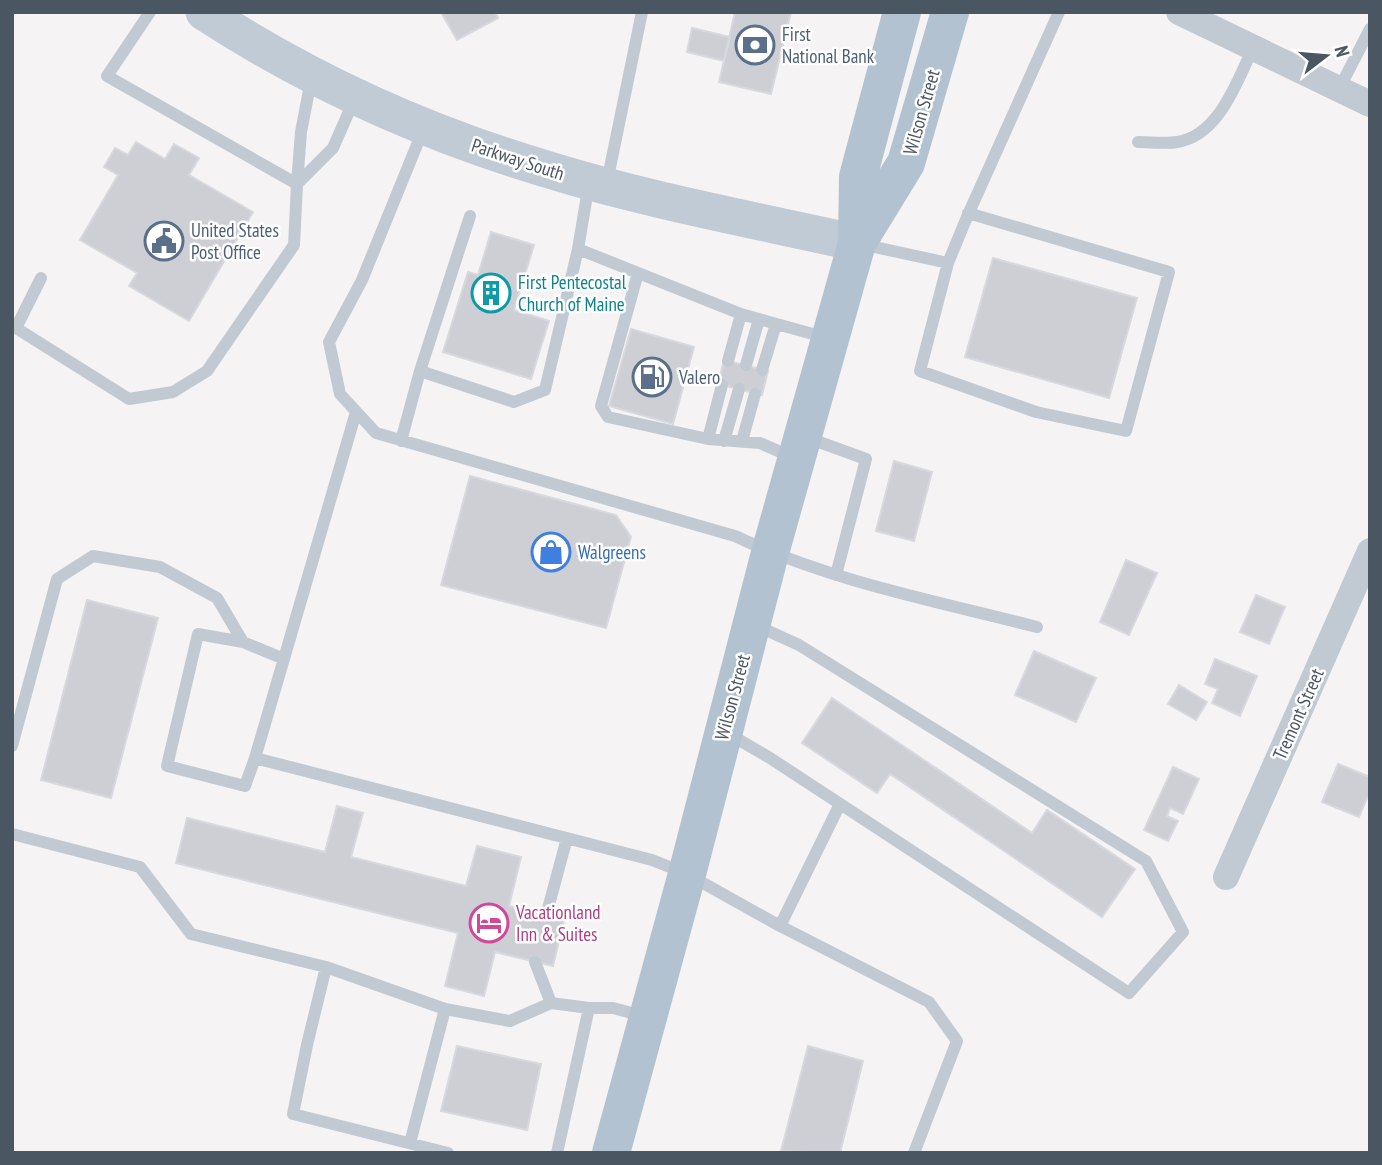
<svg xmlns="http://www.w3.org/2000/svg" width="1382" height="1165" font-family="'PT Sans Narrow',sans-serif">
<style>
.building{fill:#cdcfd5;stroke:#d7d9de;stroke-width:2}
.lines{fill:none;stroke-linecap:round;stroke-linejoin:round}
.lane{stroke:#c1cad2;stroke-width:12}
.street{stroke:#c1cad2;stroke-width:26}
.secondary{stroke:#c1cbd6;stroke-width:37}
.primary{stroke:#b3c2d1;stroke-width:38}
.labels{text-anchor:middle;stroke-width:5;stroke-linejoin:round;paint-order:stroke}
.service-label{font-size:19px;fill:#4e5e75;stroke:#fff;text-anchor:start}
.street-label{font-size:19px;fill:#4a5661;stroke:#fff}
.culture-label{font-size:19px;fill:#0d838f;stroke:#fff;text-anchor:start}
.shop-label{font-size:19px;fill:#366cbe;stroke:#fff;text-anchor:start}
.hotel-label{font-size:19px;fill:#b23c85;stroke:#fff;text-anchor:start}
</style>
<rect width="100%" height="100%" fill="#f5f3f3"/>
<path class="building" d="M441,12h54l3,6 -41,22z
M735,12h56l-20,82 -52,-12z
M692,28l38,9 -6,24 -37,-9z
M136,142l29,17 9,-15 25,14 -10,17 64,37 -64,109 -60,-35 8,-13 -57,-33 38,-65 -14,-8 11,-19 13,7z
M491,232l43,13 -20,65 35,11 -18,58 -88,-27 25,-80 10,3z
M993,258l144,40 -28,100 -144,-41z
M631,329l63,18 -21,77 -64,-18z
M724,360l44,11 -6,24 -44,-11z
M894,461l38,11 -18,69 -38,-10z
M470,476l146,39 15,22 -25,91 -165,-43z
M1126,560l31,13 -28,62 -29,-13z
M1256,595l29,12 -16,37 -29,-12z
M87,600l71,18 -47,180 -70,-18z
M1034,651l62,27 -20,44 -61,-27z
M1215,659l42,17 -17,40 -28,-13 6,-14 -13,-5z
M1179,685l28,17 -11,18 -28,-16z
M832,698l200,135 15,-23 88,59 -33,48 -212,-143 -13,19 -75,-50z
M1338,764l32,13v22l-3,-1 -8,19 -37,-15z
M1173,767l26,12 -16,35 -13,-6 -3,8 11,5 -10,20 -24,-11z
M337,806l26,7 -12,44 115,29 11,-40 44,11 -12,49 55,14 -11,46 -58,-14 -11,44 -39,-10 13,-53 -282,-70 11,-45 138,34z
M457,1046l84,18 -14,66 -86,-19z
M808,1046l55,15 -23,92 -59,-2z"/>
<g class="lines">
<path class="lane" d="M311,80l-10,52 -4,52 36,-36 21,-48
M1339,89l31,-60
M423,130l-61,150 -33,62 11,52 36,39 359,103c95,45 201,65 302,91
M1138,142c12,0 27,2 39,0 42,-6 60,-61 76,-94
M607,182l35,-170
M589,183l-11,66 163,65 86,24
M861,244l87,19 19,-46 92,-205
M948,263l-28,108 116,41 90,19 43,-159 -201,-59
M638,273l-37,133 7,11 100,22 52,4 34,15
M41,278l-25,50 113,71 44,-7 34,-21 87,-126 3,-61 -190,-108 43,-64
M728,361l13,-47
M746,365l13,-46
M762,370l14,-46
M420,371l50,-155
M356,412l-101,346 397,102 35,14 93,52 60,-122
M808,438l58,21 -30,116
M708,439l14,-54
M401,441l19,-70 94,31 31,-12 33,-141
M724,441l15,-52
M742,441l13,-47
M243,642l-45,-8 -31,132 78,20 10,-28
M729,734l41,24 359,235 54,-61 -37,-71 -347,-216 -44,-20
M12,746l45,-167 36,-23 67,11 57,31 26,44 41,17
M12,834l128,33 51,67 135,33 119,42 65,12 41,-18 38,5 -32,145
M546,916l21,-78
M780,926l149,76 28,39 -43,112
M535,962l16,41
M326,967l-19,78 -14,69 155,39
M589,1008h24l30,8
M410,1143l35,-134"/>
<path class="street" d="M1179,12l191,92
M1226,877l144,-326"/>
<path class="secondary" d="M204,12c106,69 221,121 342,157 100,31 208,51 311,74"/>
<path class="primary" d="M857,243l49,-80 44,-151
M611,1153l76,-279 83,-321 87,-310 1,-66 44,-165"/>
</g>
<defs>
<symbol id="bank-ring" viewBox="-11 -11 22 22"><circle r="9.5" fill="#fff" stroke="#5c6f8a" stroke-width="1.5"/><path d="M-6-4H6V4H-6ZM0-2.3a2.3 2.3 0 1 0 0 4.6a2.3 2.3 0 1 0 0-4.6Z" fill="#5c6f8a"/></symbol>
<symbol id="civic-ring" viewBox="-11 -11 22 22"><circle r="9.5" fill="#fff" stroke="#5c6f8a" stroke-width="1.5"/><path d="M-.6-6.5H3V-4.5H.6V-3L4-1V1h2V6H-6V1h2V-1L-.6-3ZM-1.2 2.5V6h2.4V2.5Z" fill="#5c6f8a"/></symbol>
<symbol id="building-ring" viewBox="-11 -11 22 22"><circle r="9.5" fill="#fff" stroke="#0f9aa8" stroke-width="1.5"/><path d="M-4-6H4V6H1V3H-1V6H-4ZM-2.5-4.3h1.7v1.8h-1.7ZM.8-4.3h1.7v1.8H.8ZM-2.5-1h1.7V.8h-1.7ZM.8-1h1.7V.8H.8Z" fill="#0f9aa8"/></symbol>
<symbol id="fuel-ring" viewBox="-11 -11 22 22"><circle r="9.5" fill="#fff" stroke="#5c6f8a" stroke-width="1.5"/><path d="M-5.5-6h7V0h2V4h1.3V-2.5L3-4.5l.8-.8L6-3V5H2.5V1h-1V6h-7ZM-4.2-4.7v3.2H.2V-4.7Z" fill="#5c6f8a"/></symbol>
<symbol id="shop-ring" viewBox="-11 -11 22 22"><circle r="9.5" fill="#fff" stroke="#3f7fe0" stroke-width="1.5"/><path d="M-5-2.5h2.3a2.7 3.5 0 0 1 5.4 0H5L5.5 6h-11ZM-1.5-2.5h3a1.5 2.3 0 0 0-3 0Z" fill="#3f7fe0"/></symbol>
<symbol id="hotel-ring" viewBox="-11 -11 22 22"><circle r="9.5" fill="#fff" stroke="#d1479c" stroke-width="1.5"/><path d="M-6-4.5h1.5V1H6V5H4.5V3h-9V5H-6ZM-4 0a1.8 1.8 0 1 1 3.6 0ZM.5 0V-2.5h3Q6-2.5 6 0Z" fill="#d1479c"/></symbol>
</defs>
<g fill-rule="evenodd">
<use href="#bank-ring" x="733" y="23" width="44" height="44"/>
<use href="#civic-ring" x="142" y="219" width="44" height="44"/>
<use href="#building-ring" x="469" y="271" width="44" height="44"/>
<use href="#fuel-ring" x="630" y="355" width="44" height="44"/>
<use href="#shop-ring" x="529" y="530" width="44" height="44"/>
<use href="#hotel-ring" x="467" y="901" width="44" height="44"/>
</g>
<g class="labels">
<g class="service-label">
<text x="782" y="41">First<tspan x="782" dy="22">National Bank</tspan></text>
<text x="191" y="237">United States<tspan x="191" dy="22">Post Office</tspan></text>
<text x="679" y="384">Valero</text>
</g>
<g class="street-label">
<text transform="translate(921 112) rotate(-74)" y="7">Wilson Street</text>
<text transform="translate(518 159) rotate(18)" y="7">Parkway South</text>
<text transform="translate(732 697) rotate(-75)" y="7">Wilson Street</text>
<text transform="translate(1298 714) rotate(-66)" y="7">Tremont Street</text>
</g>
<g class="culture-label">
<text x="518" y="289">First Pentecostal<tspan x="518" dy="22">Church of Maine</tspan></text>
</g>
<g class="shop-label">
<text x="578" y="559">Walgreens</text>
</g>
<g class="hotel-label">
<text x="516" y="919">Vacationland<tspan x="516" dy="22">Inn &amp; Suites</tspan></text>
</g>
</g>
<rect width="1382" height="1165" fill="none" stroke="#4a5661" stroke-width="28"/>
<g transform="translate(1326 56) rotate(74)" stroke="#ffffff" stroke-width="5" paint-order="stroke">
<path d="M0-5L12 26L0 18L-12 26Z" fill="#4a5661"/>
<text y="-10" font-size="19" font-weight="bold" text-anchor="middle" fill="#4a5661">N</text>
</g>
</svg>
